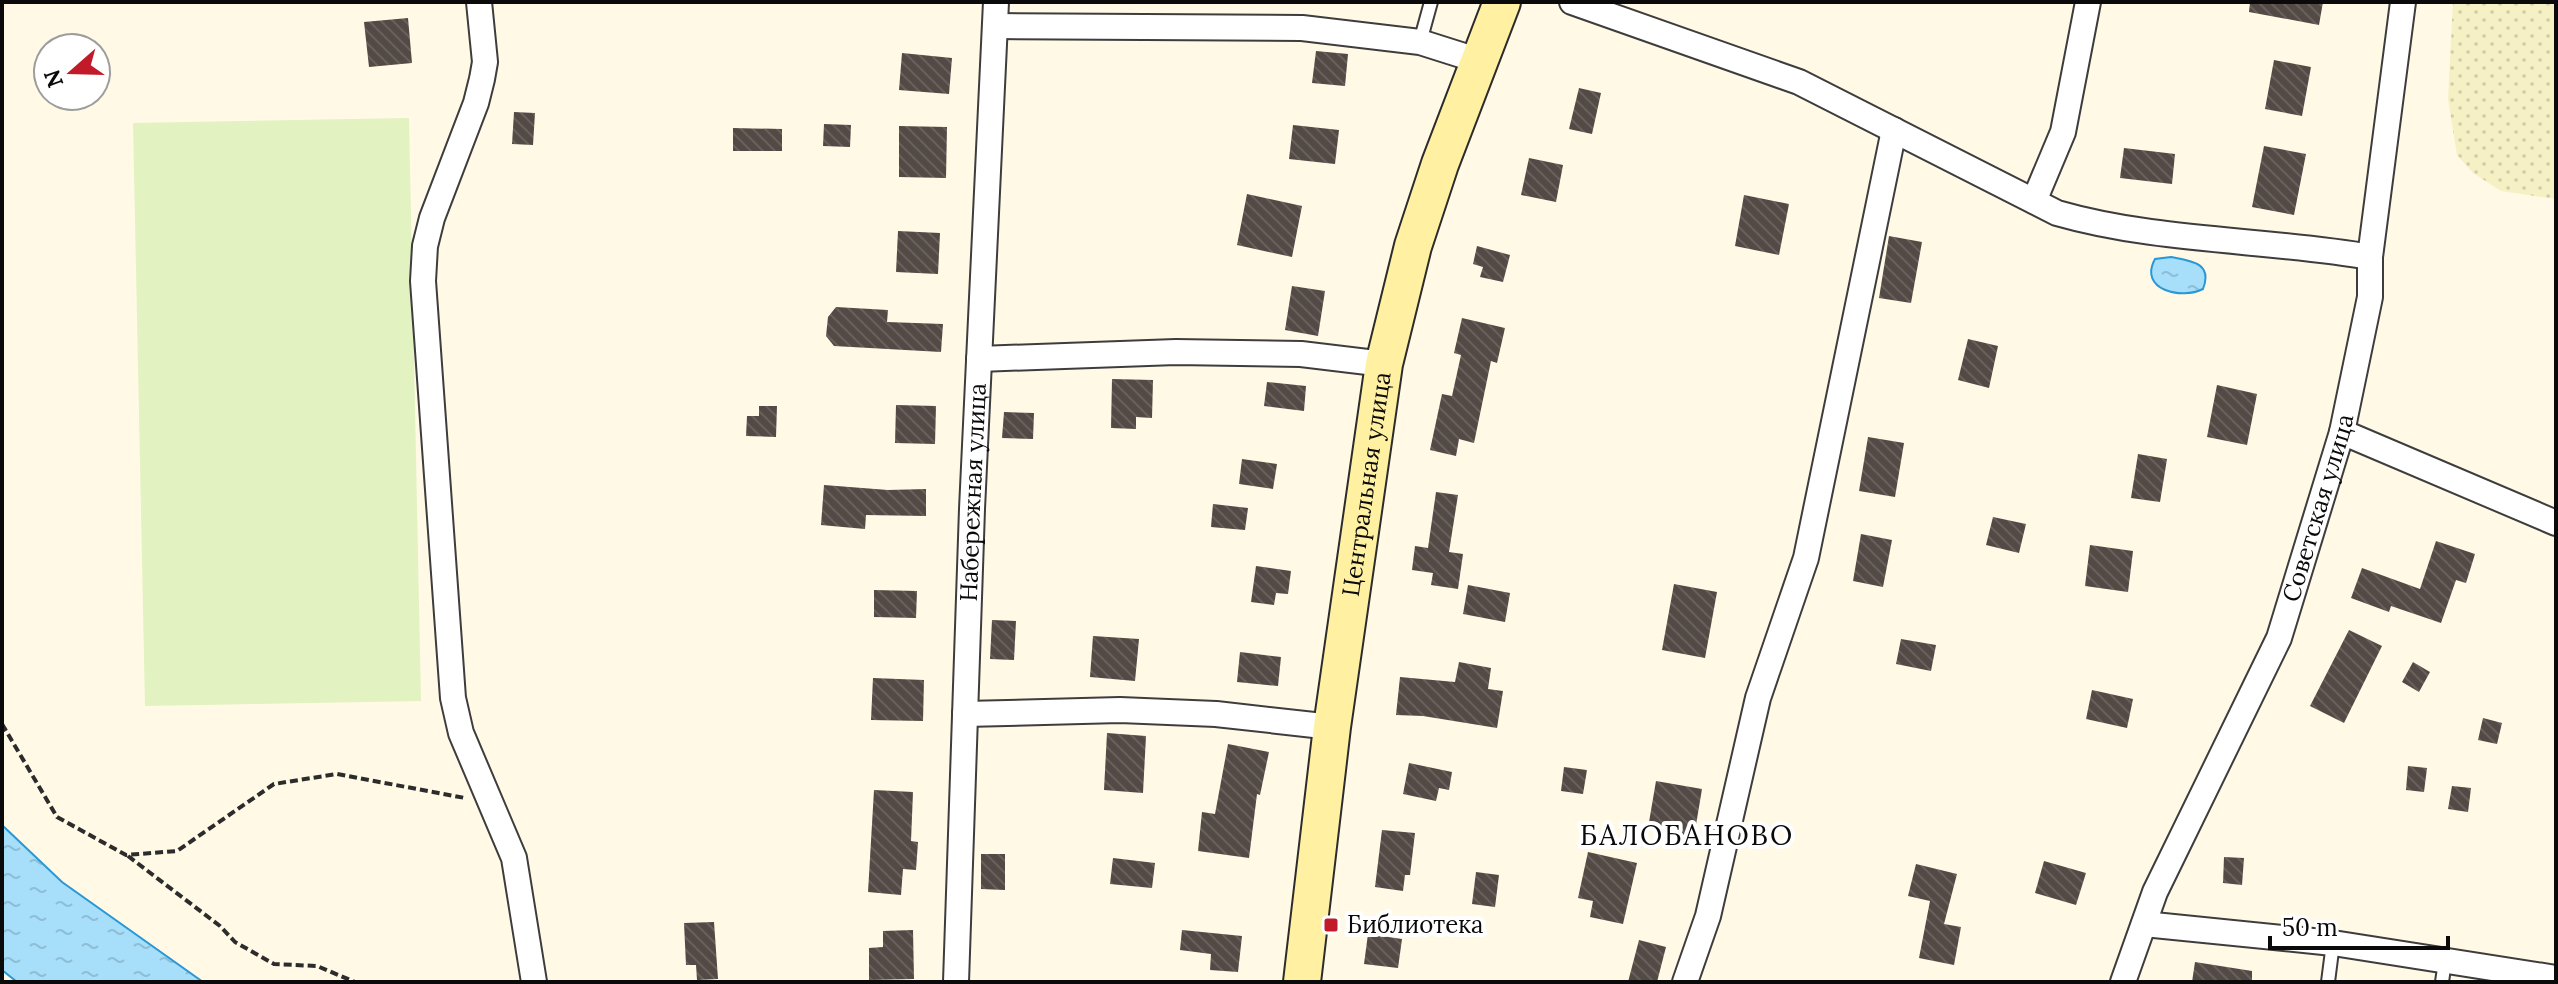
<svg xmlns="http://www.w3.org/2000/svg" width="2558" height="984" font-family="Lora,serif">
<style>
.farmland{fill:url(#farmland-dots)}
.pitch{fill:#e3f2c1}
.water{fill:url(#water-ripples);stroke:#2998d6;stroke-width:2}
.building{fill:url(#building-back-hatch)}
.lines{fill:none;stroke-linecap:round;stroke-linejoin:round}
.service-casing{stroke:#3d3d3d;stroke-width:16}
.minor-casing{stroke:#3d3d3d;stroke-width:28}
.secondary-casing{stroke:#2c2c2c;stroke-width:40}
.path{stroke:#2c2c2c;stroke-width:4;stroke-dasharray:8 4;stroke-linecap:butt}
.service{stroke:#fff;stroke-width:12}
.minor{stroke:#fff;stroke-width:24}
.secondary{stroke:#fff1a1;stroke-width:36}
.poi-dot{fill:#c11a29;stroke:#fff;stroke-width:3}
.labels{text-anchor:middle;stroke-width:8;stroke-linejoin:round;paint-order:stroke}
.street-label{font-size:24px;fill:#0a0a0a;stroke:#fff}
.poi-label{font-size:24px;fill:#0a0a0a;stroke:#fff;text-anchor:start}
.quarter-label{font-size:28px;letter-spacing:2px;fill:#0a0a0a;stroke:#fff}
</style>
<defs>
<pattern id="farmland-dots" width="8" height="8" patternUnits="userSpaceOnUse" patternTransform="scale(2)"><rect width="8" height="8" fill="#f6f0c5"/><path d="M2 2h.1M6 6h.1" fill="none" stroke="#d2cca8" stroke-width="1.8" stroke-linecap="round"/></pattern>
<pattern id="water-ripples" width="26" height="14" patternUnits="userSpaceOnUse" patternTransform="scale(2)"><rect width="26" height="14" fill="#a7dffa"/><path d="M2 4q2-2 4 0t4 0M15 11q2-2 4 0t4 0" fill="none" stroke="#8ebed5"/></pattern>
<pattern id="building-back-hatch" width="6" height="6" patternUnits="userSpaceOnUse" patternTransform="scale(2)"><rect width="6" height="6" fill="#534a45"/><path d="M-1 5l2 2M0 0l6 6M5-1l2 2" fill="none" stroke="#67605c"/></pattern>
</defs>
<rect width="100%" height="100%" fill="#fff9e6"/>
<path class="farmland" d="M2453,2h103v197l-55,-8 -28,-18 -16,-18 -9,-56z"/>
<path class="pitch" d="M409,118l12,583 -276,5 -12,-583z"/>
<path class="water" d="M2171,257c21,4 42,6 32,32 -21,11 -65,1 -48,-30z
M2,825l60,57 141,100h-186l-15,-12z"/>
<path class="building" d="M2250,2h73l-4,23 -70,-13z
M408,18l4,45 -43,4 -5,-45z
M1316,51l32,3 -3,32 -33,-3z
M902,53l50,5 -3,36 -50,-4z
M2274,60l37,7 -9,49 -37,-7z
M1579,88l22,5 -9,41 -23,-5z
M514,112l21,1 -2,32 -21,-1z
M824,124l27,1 -1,22 -27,-1z
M1293,125l46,5 -4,34 -46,-5z
M899,126l48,1 -1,51 -47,-1z
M733,128l49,1v22h-49z
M2264,146l42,8 -12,61 -42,-8z
M2124,148l51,6 -3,30 -52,-6z
M1529,158l34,7 -7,37 -35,-7z
M1247,194l55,12 -10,51 -55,-12z
M1744,195l45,9 -10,51 -44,-9z
M898,231l42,2 -2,41 -42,-2z
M1889,236l33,6 -11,61 -32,-5z
M1477,246l33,9 -7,27 -23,-5 3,-10 -10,-3z
M1292,286l33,5 -7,45 -33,-6z
M836,307l52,3 -1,12 56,2 -2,28 -107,-6 -8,-10 2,-19z
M1462,318l43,10 -8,35 -6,-2 -17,82 -15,-4 -3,17 -26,-6 12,-56 10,2 9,-41 -7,-2z
M1968,339l30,7 -9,42 -31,-8z
M1112,379l41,1 -1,38 -16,-1v12l-25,-1z
M1267,382l39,4 -2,25 -40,-5z
M2217,385l40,9 -10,51 -40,-8z
M896,405l40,1 -1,38 -40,-1z
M759,406h18l-1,31 -30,-1 1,-20h12z
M1004,412l30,1 -1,26 -31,-1z
M1868,437l36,6 -9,54 -36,-6z
M2138,454l29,5 -7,43 -29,-4z
M1242,459l35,5 -4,25 -34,-5z
M824,485l64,5 38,-1v27l-60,-1 -1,14 -44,-4z
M1436,492l22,3 -9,57 14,2 -5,35 -27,-4 2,-12 -21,-3 3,-24 13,2z
M1213,504l35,4 -3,22 -34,-3z
M1993,517l33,7 -7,29 -33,-8z
M1861,534l31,6 -9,47 -30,-6z
M2436,541l39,13 -9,29 -10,-3 -15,43 -50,-17 -2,6 -38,-14 11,-30 58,21z
M2090,545l43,6 -5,41 -43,-6z
M1256,566l35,5 -3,23 -12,-1 -2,12 -23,-3z
M1674,584l43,8 -12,66 -43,-8z
M1468,585l42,8 -5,29 -42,-8z
M874,590l43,1 -1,27 -42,-1z
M992,620l24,1 -2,39 -24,-1z
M2349,630l33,16 -38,77 -34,-17z
M1093,636l46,3 -4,42 -45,-4z
M1901,639l35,6 -5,26 -35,-7z
M1240,652l41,5 -3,29 -41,-4z
M1459,662l32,6 -3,21 15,2 -6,37 -74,-12 -27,-1 4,-38 55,5z
M2413,662l17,10 -11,20 -17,-10z
M873,678l51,2 -1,41 -52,-1z
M2092,690l41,9 -6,29 -41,-9z
M2483,718l19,5 -5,21 -19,-4z
M1107,733l39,3 -3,57 -39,-3z
M1228,744l41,8 -9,43 -3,-1 -8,64 -51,-7 4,-39 13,2z
M1409,763l43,9 -3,18 -10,-2 -3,13 -33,-7z
M2408,766l19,2 -3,24 -18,-2z
M1564,767l23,3 -4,24 -22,-3z
M1656,781l46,8 -8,48 -46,-9z
M2452,786l19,2 -3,24 -20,-3z
M874,790l39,2 -2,49 7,1 -2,28 -13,-1 -2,26 -33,-3z
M1382,830l33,3 -5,42h-5l-2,16 -28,-4z
M1588,852l49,11 -14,61 -33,-7 3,-16 -15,-3z
M981,854h24v36l-24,-1z
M2224,857l20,1 -2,27 -19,-2z
M1113,858l42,5 -3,25 -42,-4z
M2044,861l42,12 -10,32 -41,-12z
M1916,864l41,10 -13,50 17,3 -7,38 -35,-7 11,-57 -22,-5z
M1476,872l23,3 -4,32 -23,-3z
M714,922l4,57 -21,1 -1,-15h-10l-2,-42z
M913,930l1,49 -45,1v-32l14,-1v-16z
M1182,930l60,6 -4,36 -28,-2 1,-16 -31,-4z
M1368,934l34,5 -4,29 -34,-4z
M1639,940l27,7 -9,35h-29z
M2195,962l57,9v11h-60z"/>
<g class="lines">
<defs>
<path id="service" d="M1420,42l11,-40
M2328,982l5,-39
M2442,982l3,-21"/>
<g id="minor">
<path d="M479,2l6,60 -3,17 -6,24 -44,115 -7,28 -2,35 30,417 8,35 53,125 20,124"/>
<path d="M1572,2l227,80 258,131c101,29 209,26 313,44"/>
<path d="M996,26l306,2 118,14 60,19"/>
<path d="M2034,201l29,-69 25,-130"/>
<path d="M979,359l197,-7 125,2 83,10"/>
<path d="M2342,432l214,91"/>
<path d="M965,714l155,-4 96,4 116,13"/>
<path d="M2144,924l189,19 223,35"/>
<path id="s1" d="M956,982l16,-473 24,-507"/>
<path d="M1685,982l23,-66 50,-218 48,-140 88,-428"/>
<path id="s2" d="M2123,982l32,-90 124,-254 63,-206 28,-135v-40l33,-255"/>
</g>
<g id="secondary">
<path id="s3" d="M1302,982l30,-255 52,-363 29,-118 27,-82 62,-162"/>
</g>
</defs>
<use href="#service" class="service-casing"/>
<use href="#minor" class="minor-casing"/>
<use href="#secondary" class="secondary-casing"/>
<path class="path" d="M2,724l55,93 69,38 51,-4 97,-67 63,-10 128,24
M128,856l92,70 15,16 39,22 43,2 38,16"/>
<use href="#service" class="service"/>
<use href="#minor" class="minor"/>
<use href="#secondary" class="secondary"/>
</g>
<rect class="poi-dot" x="1323" y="917" width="16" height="16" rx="4"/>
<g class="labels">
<g class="street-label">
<text dy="8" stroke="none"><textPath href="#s3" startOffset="502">Центральная улица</textPath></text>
<text dy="8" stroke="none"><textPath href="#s1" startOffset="490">Набережная улица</textPath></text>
<text dy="8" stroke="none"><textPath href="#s2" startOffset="514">Советская улица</textPath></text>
</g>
<g class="poi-label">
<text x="1347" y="933">Библиотека</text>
</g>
<g class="quarter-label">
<text x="1687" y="845">БАЛОБАНОВО</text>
</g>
</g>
<rect width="2558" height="984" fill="none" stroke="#0a0a0a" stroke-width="8"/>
<g transform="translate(72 72) rotate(250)"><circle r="38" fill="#ffffff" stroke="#9d9d9d" stroke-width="2"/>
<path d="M0-6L14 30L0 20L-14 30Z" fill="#c11a29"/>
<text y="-12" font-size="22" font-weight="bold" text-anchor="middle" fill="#0a0a0a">N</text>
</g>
<path d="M2270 936v12h178v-12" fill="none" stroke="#0a0a0a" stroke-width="4"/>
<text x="2282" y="936" font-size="24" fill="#0a0a0a" stroke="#ffffff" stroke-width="6" paint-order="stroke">50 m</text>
</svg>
